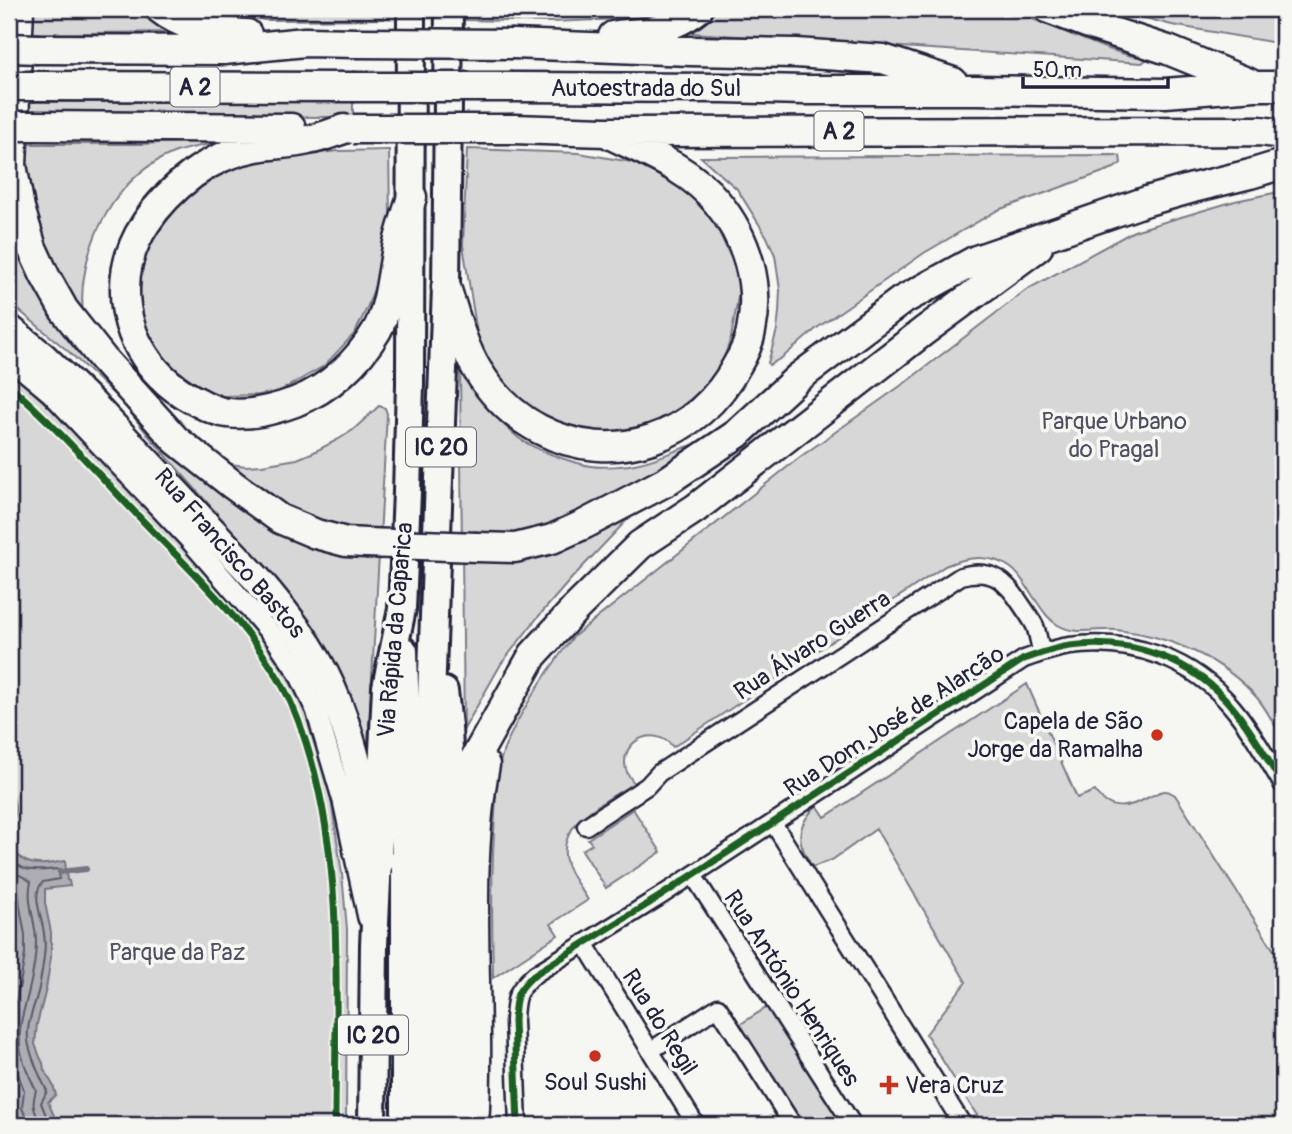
<svg xmlns="http://www.w3.org/2000/svg" width="1292" height="1134" font-family="Pangolin,sans-serif">
<style>
.green{fill:#d7d7d7;stroke:#7c7c89;stroke-width:2}
.water{fill:#adadb3;stroke:#757583;stroke-width:2}
.lines{fill:none;stroke-linecap:round;stroke-linejoin:round}
.shore{stroke:#5a5a6b;stroke-width:2}
.stream{stroke:#757583;stroke-width:6}
.minor-casing{stroke:#22223b;stroke-width:21}
.tertiary-casing{stroke:#22223b;stroke-width:24}
.trunk-casing{stroke:#22223b;stroke-width:32}
.motorway-casing{stroke:#22223b;stroke-width:33}
.minor{stroke:#f6f6f2;stroke-width:16}
.tertiary{stroke:#f6f6f2;stroke-width:19}
.trunk{stroke:#f6f6f2;stroke-width:26}
.motorway{stroke:#f6f6f2;stroke-width:28}
.motorway-bridge-casing{stroke:#22223b;stroke-width:33;stroke-linecap:butt}
.motorway-bridge{stroke:#f6f6f2;stroke-width:28}
.cycleway-casing{stroke:#f6f6f2;stroke-width:11}
.cycleway{stroke:#1b5e20;stroke-width:7}
.poi-dot{fill:#c8321e;stroke:#f6f6f2;stroke-width:2.5}
.labels{text-anchor:middle;stroke-width:7;stroke-linejoin:round;paint-order:stroke}
.shield{fill:#f6f6f2;stroke:#626272;stroke-width:2}
.shield-label{font-size:23px;font-weight:bold;fill:#22223b}
.street-label{font-size:24px;fill:#22223b;stroke:#f6f6f2}
.park-label{font-size:24px;fill:#4f4f62;stroke:#f6f6f2}
.poi-label{font-size:24px;fill:#22223b;stroke:#f6f6f2;text-anchor:end}
</style>
<rect width="100%" height="100%" fill="#f6f6f2"/>
<filter id="ink" filterUnits="userSpaceOnUse"><feTurbulence type="fractalNoise" baseFrequency=".0143" numOctaves="2"/><feDisplacementMap in="SourceGraphic" scale="14" xChannelSelector="R" yChannelSelector="G"/><feConvolveMatrix kernelMatrix="1 2 1 2 8 2 1 2 1" color-interpolation-filters="sRGB"/></filter>
<g filter="url(#ink)">
<path class="green" d="M9,9h132l30,23 -162,2z
M211,9h173v10l-120,1z
M466,9h209l-31,9 -93,4 -85,-2z
M718,9h289l98,39 26,8 11,1 4,3 -4,3 -450,-30 4,-6z
M1110,9h173v35l-111,-19z
M9,102h344v15l-344,-1z
M240,139c-20,4 -51,7 -69,15 -48,20 -80,73 -87,123 -3,16 -2,32 0,48l130,137 32,4 16,-1 35,-6 17,-7 25,-13 14,-9 26,-24 6,2 2,6 -19,333 -3,1 -56,-125 -19,-26 -142,-162 -26,-33 -54,-51 -59,-49v-158h132z
M467,149l112,4 58,10 33,14 39,33 32,70 -10,58 -16,45 -61,45 -40,6 -38,-1 -36,-13 -26,-23 -34,-45 -17,-107z
M389,150l1,68 -14,65 -9,25 -12,25 -31,33 -46,26 -20,3 -35,1 -19,-7 -37,-26 -14,-20 -9,-23 -4,-25 1,-29 8,-22 39,-51 30,-21 49,-14 72,-7z
M1116,155l4,1 1,7 -7,5 -116,42 -74,43 -107,75 -34,29 -14,8 -1,-2 9,-33 2,-18 1,-22 -5,-35 -8,-18 -30,-48 -36,-32z
M1279,192l4,74v474c-8,-14 -15,-29 -25,-41 -35,-41 -90,-64 -142,-69 -19,-2 -40,6 -58,-5 -9,-5 -15,-14 -21,-23 -8,-11 -15,-26 -26,-34 -21,-15 -45,-11 -66,-2l-272,181c-2,-2 -5,-6 -8,-7 -18,-11 -41,3 -40,23 0,8 4,14 9,20 -27,18 -78,39 -68,78 3,14 15,27 22,39l-37,24 7,11 -65,43c-1,-54 -2,-108 2,-162 1,-23 1,-48 10,-69 16,-38 43,-77 68,-110l227,-180 106,-75 120,-92 108,-59 101,-30z
M460,369c18,25 35,51 60,70 16,11 52,24 71,27 10,2 38,0 48,-3 20,-4 38,-14 57,-19l1,2 -126,133 -33,38 -37,47 -37,65z
M9,370l59,54 150,158 50,60 23,37 9,18 15,36 15,60 12,81 5,55 -1,196h-337z
M1027,684l50,114 18,-7c15,22 34,17 54,6 5,-2 11,-6 16,-6 5,0 6,2 10,4l107,168 1,2v160h-300l-57,-91 40,-52 -90,-153 -44,31 -20,7c-15,-27 -18,-38 5,-62l8,12z
M633,809l28,43 -55,36 -24,-38 10,-6 -4,-5z
M769,1006l76,119h-46l-63,-98z"/>
<path class="water" d="M9,787c4,8 7,18 6,27 -1,5 -3,11 -4,16 -2,17 8,34 27,34 9,1 18,-2 27,-3l2,19 2,1 1,5 -25,3v14l6,29v25l-5,32 -9,35 -2,20 5,13 3,6 1,7 9,15 3,10 -8,7 10,23h-49z"/>
<g class="lines">
<path class="shore" d="M9,855c12,19 27,16 47,14l4,3 -1,7 -16,3c-13,12 0,37 1,52 1,7 1,15 0,22 -1,10 -3,21 -5,32 -4,18 -15,39 -10,58 4,16 11,31 18,45l-6,12 9,22
M9,869c6,5 17,8 22,13 -5,20 5,39 5,59 0,16 -3,33 -7,49 -4,18 -11,35 -9,54 0,13 10,34 16,46 -5,16 -2,20 5,35
M9,882l9,6 2,19 5,28v19l-5,30 -9,35 -2,25 6,22 9,24 -2,18 7,17"/>
<path class="stream" d="M60,872l26,-3"/>
<defs>
<path id="minor" d="M773,823l190,302
M586,826l61,-40 12,-13 302,-197c32,-9 46,6 62,31 4,6 9,13 12,19 3,8 4,18 7,27
M693,875l160,250
M584,943l112,182
M650,1051l68,-44 75,118
M518,1125l-4,-104c1,-25 2,-30 21,-47l124,-77 365,-238c15,-5 30,-11 46,-13 62,-8 123,13 163,62 20,24 34,51 50,77"/>
<path id="tertiary" d="M9,358l42,35 138,146 86,99 23,34 18,38 27,91 25,117"/>
<path id="trunk" d="M404,651l1,36v438
M444,691l4,35 4,99v300
M372,1125l2,-180 12,-258 16,-78 5,-117 3,-108 1,-375
M428,1125l2,-399 16,-439 3,-278"/>
<path id="motorway" d="M19,9l-7,156 8,43 12,40 13,28 19,34 39,49 73,81 57,45 47,34 36,15 30,8 20,1
M160,9c22,18 58,24 87,25
M1049,9l48,18 71,23 81,33
M613,36c9,-2 19,-2 28,-3 21,-4 41,-11 57,-24
M513,44l178,7 105,2 87,6 70,23
M38,49l186,1 81,-8 52,1
M36,86l317,1
M512,87l212,1 80,2h171l190,3 90,-7h28
M35,126l256,2
M344,129c-12,4 -24,9 -36,11 -17,4 -35,4 -52,7 -22,4 -45,14 -63,27 -36,27 -68,67 -68,114 -1,50 29,93 73,114 9,5 19,10 30,11 23,3 45,-3 67,-11 34,-13 63,-40 82,-72 13,-23 15,-60 21,-87 4,-15 9,-31 14,-46
M514,129l91,3 655,-1 23,3
M446,287c9,28 17,60 32,84 15,24 36,45 61,58 74,39 160,9 198,-64 6,-10 12,-22 14,-34 10,-46 -4,-93 -34,-129 -27,-33 -69,-49 -106,-67
M9,329l34,28 50,48 163,173c29,34 57,69 75,110 24,53 35,118 48,174
M477,547l38,1 37,-9 33,-15 82,-43 70,-47 61,-56 103,-77 75,-41 171,-59 46,-13 57,-14 33,-10
M452,825l13,-49 68,-121 43,-47 64,-63 56,-37 228,-177 114,-84
M474,1125c8,-118 -11,-244 11,-360"/>
</defs>
<use href="#minor" class="minor-casing"/>
<use href="#tertiary" class="tertiary-casing"/>
<use href="#trunk" class="trunk-casing"/>
<use href="#motorway" class="motorway-casing"/>
<use href="#minor" class="minor"/>
<use href="#tertiary" class="tertiary"/>
<use href="#trunk" class="trunk"/>
<use href="#motorway" class="motorway"/>
<defs>
<path id="motorway-bridge" d="M357,43l156,1
M9,48l29,1
M9,86h27
M353,87h159
M9,126h26
M353,129h161
M366,543l111,4"/>
</defs>
<use href="#motorway-bridge" class="motorway-bridge-casing"/>
<use href="#motorway-bridge" class="motorway-bridge"/>
<defs>
<path id="cycleway" d="M9,385c48,42 90,90 134,136 46,48 97,95 132,152 16,25 27,55 35,83 35,119 25,247 25,369
M518,1125l-4,-104c1,-25 2,-30 21,-47l124,-77 365,-238c15,-5 30,-11 46,-13 62,-8 123,13 163,62 20,24 34,51 50,77"/>
</defs>
<use href="#cycleway" class="cycleway-casing"/>
<use href="#cycleway" class="cycleway"/>
</g>
</g>
<g class="poi-dot">
<circle cx="1157" cy="735" r="7"/>
<circle cx="595" cy="1056" r="7"/>
<path d="M885.5 1074.5h7v7h7v7h-7v7h-7v-7h-7v-7h7z"/>
</g>
<g class="labels">
<g class="shield">
<rect x="170.5" y="67.5" width="49" height="39" rx="5"/>
<rect x="814.5" y="111.5" width="49" height="39" rx="5"/>
<rect x="406" y="427.5" width="70" height="39" rx="5"/>
<rect x="338" y="1015.5" width="70" height="39" rx="5"/>
</g>
<g class="shield-label">
<text x="195" y="95">A 2</text>
<text x="839" y="139">A 2</text>
<text x="441" y="455">IC 20</text>
<text x="373" y="1043">IC 20</text>
</g>
<g class="street-label">
<text x="646" y="96">Autoestrada do Sul</text>
<text transform="translate(230 553) rotate(49)" y="8">Rua Francisco Bastos</text>
<text transform="translate(395 630) rotate(-85)" y="8">Via Rápida da Caparica</text>
<text transform="translate(812 645) rotate(-33)" y="8">Rua Álvaro Guerra</text>
<text transform="translate(894 721) rotate(-33)" y="8">Rua Dom José de Alarcão</text>
<text transform="translate(792 988) rotate(57)" y="8">Rua António Henriques</text>
<text transform="translate(660 1022) rotate(58)" y="8">Rua do Regil</text>
</g>
<g class="park-label">
<text x="1114" y="429">Parque Urbano<tspan x="1114" dy="28">do Pragal</tspan></text>
<text x="177" y="960">Parque da Paz</text>
</g>
<g class="poi-label">
<text x="1143" y="729">Capela de São<tspan x="1143" dy="28">Jorge da Ramalha</tspan></text>
<text x="595" y="1090" text-anchor="middle">Soul Sushi</text>
<text x="905" y="1093" text-anchor="start">Vera Cruz</text>
</g>
</g>
<rect width="1292" height="1134" fill="none" stroke="#f6f6f2" stroke-width="35"/>
<rect x="18" y="18" width="1257" height="1099" fill="none" stroke="#22223b" stroke-width="2.5" filter="url(#ink)"/>
<path d="M1023 77v10h145v-10" fill="none" stroke="#22223b" stroke-width="3.5"/>
<text x="1033" y="77" font-size="21" fill="#22223b" stroke="#f6f6f2" stroke-width="5" paint-order="stroke">50 m</text>
</svg>
